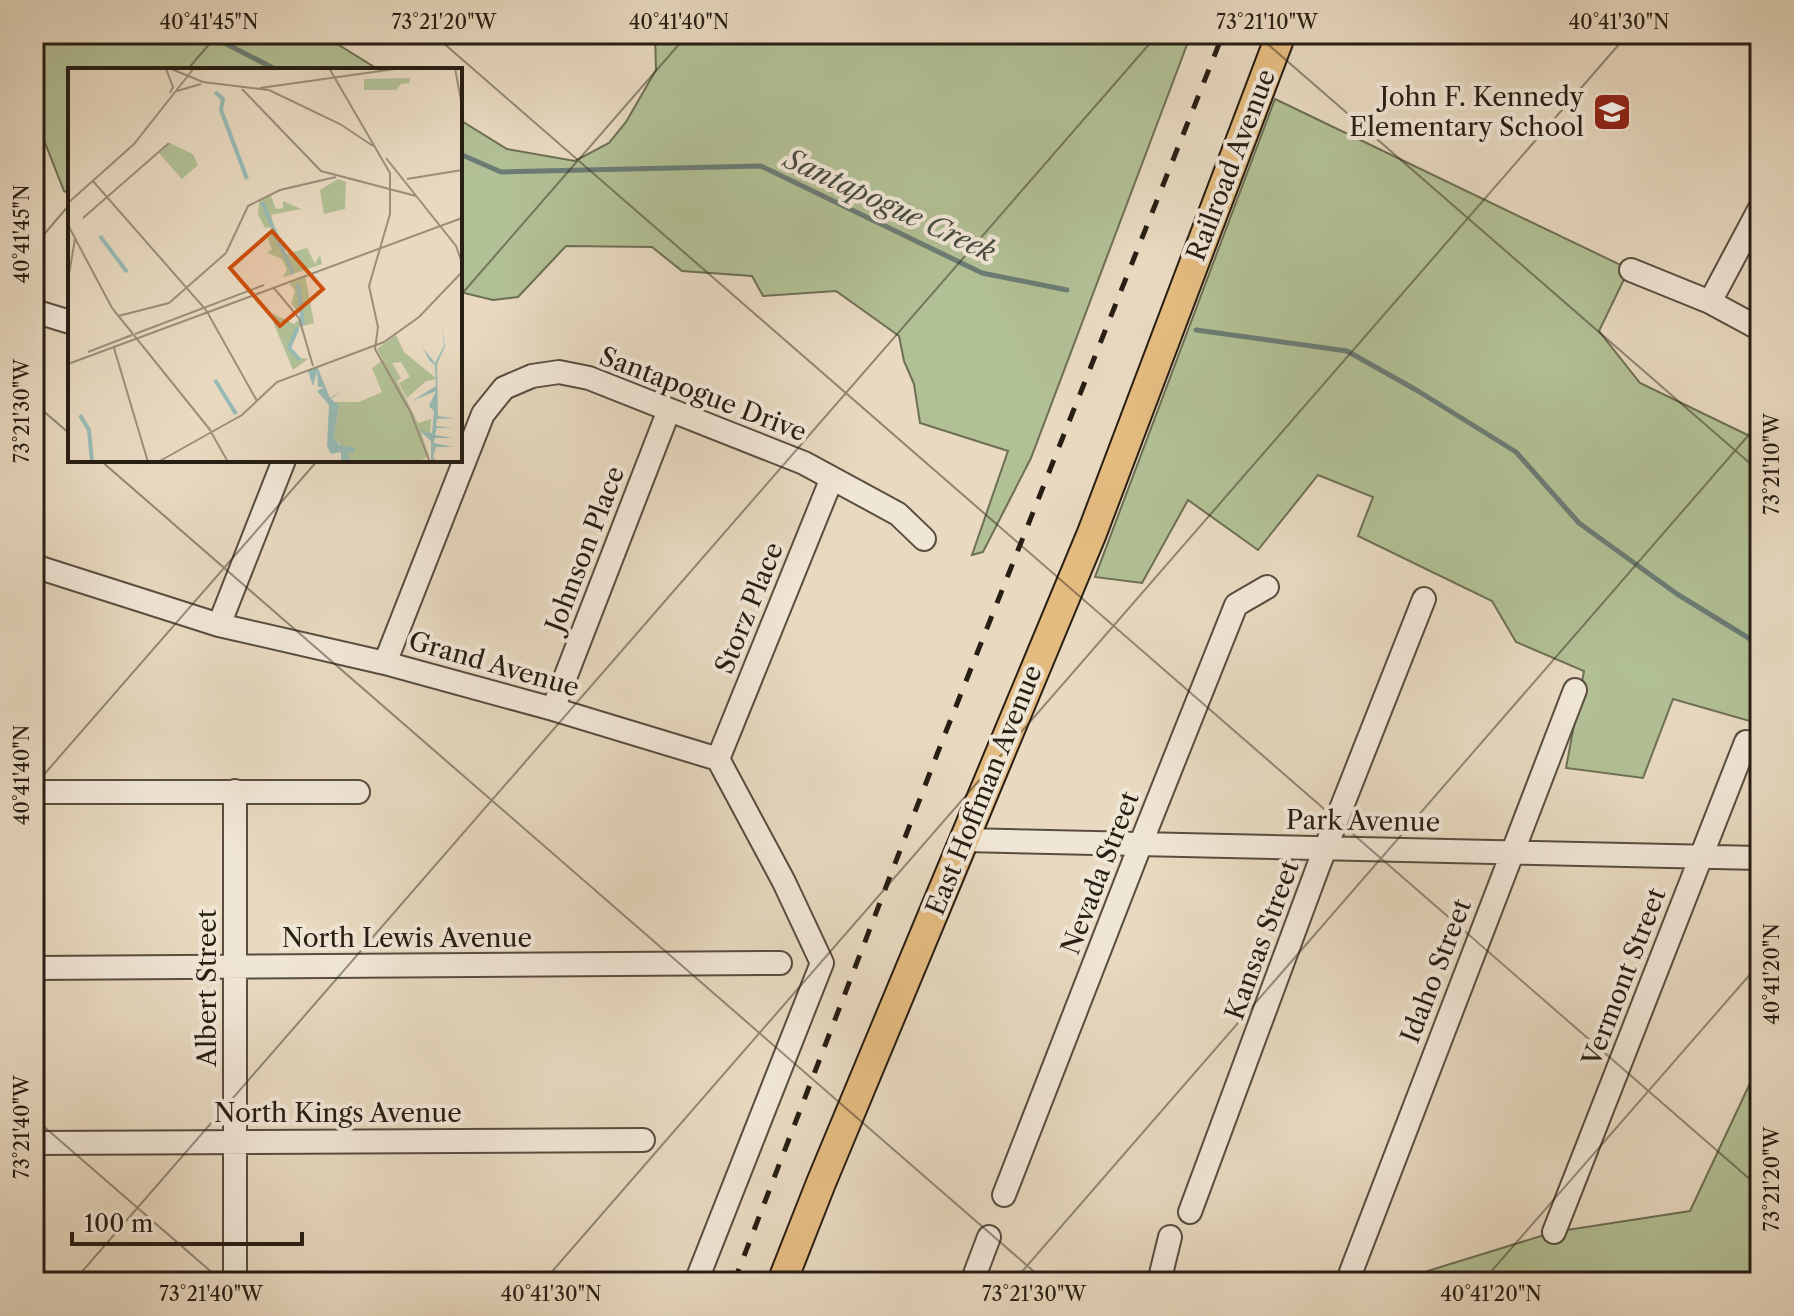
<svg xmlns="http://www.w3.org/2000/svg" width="1794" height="1316" font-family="'Libre Caslon Text',serif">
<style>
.green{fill:#b2c095;stroke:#6d6f54;stroke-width:2}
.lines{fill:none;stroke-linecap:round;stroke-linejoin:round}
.stream{stroke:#6b7c75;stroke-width:5}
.minor-casing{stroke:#584d3f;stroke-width:26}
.major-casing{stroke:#281e14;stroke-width:32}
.minor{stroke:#f0e6d6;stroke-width:22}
.major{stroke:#e4bc80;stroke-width:28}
.rail{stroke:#281e14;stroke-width:5;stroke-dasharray:14 14;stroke-linecap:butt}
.ticks{fill:none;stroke:#281e14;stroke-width:2;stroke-opacity:0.45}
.labels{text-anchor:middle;stroke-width:8;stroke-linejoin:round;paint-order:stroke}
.poi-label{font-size:26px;fill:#281e14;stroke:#f0e6d6;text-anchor:end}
.street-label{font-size:26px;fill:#281e14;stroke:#f0e6d6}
.water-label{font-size:28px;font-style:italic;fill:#494d44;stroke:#f0e6d6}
.inset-river{fill:none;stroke:#97bab5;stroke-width:4}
.inset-road{fill:none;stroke:#9b8e7b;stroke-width:2}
.view{fill:#cb500d;fill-opacity:0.15;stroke:#cb500d;stroke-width:4}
.inset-edge{fill:none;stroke:#281e14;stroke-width:4}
.neatline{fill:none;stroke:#281e14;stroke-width:3}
.ticks-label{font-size:20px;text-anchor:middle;fill:#281e14}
</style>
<rect width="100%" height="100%" fill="#e8d9c0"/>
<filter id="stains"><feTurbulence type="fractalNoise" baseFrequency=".0025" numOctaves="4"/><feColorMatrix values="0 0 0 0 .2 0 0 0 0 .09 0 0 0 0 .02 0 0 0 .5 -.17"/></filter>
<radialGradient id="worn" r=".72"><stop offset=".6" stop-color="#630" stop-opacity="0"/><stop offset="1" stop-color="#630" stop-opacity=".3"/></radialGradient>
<path class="green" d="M38,34h283l58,36h-309v124l-6,-3 -30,-76v-65z
M655,34h536l-160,424 -48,94 -11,3 36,-104 -88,-28 -6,-39 -10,-23 -5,-25 -63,-45 -73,5 -11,-20 -70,-5 -30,-24 -86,-1 -48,51 -25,3 -33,-8v-172l47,29 68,12 34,-18 17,-21 30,-52z
M1275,99l354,170 -30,62 41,52 120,58v283l-87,-25 -30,79 -77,-10 18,-97 -68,-29 -24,-41 -134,-65 15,-39 -55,-22 -60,75 -70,-50 -46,83 -47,-6z
M1760,1062v220h-368l162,-50 136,-21z"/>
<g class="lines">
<path class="stream" d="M207,34l70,36
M460,154l41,18 260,-6 221,107 85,17
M1196,330l151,21 71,40 98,61 63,71 98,71 83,51"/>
<defs>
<path id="minor" d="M1631,270l79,32 50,27
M1710,302l50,-94
M34,311l36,11
M34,566l185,59 166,38 168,46 165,50 66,123 38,81 -126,319
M219,625l65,-165
M385,663l98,-249 21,-26 28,-12 27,-4 30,6 215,85 94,51 26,25
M553,709l116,-299
M718,759l114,-281
M34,792h324
M964,840l796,18
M34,968l746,-5
M34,1143l609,-3
M1004,1195l141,-362 91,-228 31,-18
M1190,1212l128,-345 106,-268
M1554,1232l192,-490
M1351,1272l224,-582
M235,1282v-491
M972,1282l17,-45
M1159,1282l11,-45"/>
<path id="major" d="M782,1282l39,-99 271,-650 189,-499"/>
</defs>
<use href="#minor" class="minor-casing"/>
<use href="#major" class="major-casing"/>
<use href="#minor" class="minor"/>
<use href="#major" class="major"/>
<path class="rail" d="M734,1282l207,-538 282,-710"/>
</g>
<path class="ticks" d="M433,34l1327,1154M1256,34l504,438M187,70l31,-36M34,246l36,-42M460,296l228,-262M34,403l36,31M100,460l946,822M34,786l284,-326M34,1118l189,164M73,1282l1085,-1248M543,1282l1085,-1248M1013,1282l747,-860M1482,1282l278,-319"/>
<defs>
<symbol id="school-square" viewBox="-11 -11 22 22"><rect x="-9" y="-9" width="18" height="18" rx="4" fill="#8f2418" stroke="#f0e6d6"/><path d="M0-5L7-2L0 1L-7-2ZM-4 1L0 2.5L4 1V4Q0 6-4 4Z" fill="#fff"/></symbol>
</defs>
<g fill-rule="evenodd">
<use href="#school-square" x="1590" y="90" width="44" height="44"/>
</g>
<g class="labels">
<g class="poi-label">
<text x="1584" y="106">John F. Kennedy<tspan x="1584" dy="30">Elementary School</tspan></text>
</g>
<g class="street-label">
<text transform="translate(1231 165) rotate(-69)" y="9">Railroad Avenue</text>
<text transform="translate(703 394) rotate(21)" y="9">Santapogue Drive</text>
<text transform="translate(585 549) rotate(-69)" y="9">Johnson Place</text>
<text transform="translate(749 608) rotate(-68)" y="9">Storz Place</text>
<text transform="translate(494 664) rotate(16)" y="9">Grand Avenue</text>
<text transform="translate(984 790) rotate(-68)" y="9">East Hoffman Avenue</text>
<text transform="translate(1363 821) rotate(1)" y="9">Park Avenue</text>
<text transform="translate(1100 873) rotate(-69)" y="9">Nevada Street</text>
<text x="407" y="947">North Lewis Avenue</text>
<text transform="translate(1262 940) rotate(-70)" y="9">Kansas Street</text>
<text transform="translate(1436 971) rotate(-69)" y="9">Idaho Street</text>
<text transform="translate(1624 977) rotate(-69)" y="9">Vermont Street</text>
<text transform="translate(207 988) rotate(-90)" y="9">Albert Street</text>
<text x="338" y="1122">North Kings Avenue</text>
</g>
<g class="water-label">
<text transform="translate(890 205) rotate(25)" y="10">Santapogue Creek</text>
</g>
</g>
<g transform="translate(68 68)">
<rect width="394" height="394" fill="#e8d9c0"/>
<path d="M342,10v5l-9,1 -5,6h-32v-11zM102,75l23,11 5,11 -16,14 -23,-26zM270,111l8,3 -1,27 -21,5 -4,-24zM203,128l5,13 7,-1v-7l18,8 -30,6 3,12 -9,1 -7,-14 1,-13zM208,160l7,27 24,-7 8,16 5,-9 2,9 -40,14 5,-8 -5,-11 -15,-6 5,-4 -4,-10zM237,207l9,48 -15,4 -9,19 5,11 13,2 -15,11 -24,-58 25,12 9,-8 -12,-12 4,-14 -6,-6zM328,267l8,17 33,27 -11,2 -19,17 -8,-15 11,-6 -9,-15 -9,1 9,15 -4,3 21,42 13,-4 -1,16 -9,-3 8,24 -11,6h-67l-17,-26 5,-30 -6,-4h26l23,-10 -10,-24 11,-8 -6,-11z" fill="#b2c095"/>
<path d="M374,258l3,20 -8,18 1,52 16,2 -17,1 -1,7 17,2h-16l-2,7 18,3h-18l-1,5 19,4h-17l-3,10 5,5h-7v-21l-12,-11 13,3 2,-22 -5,-5 7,-15 -24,10 24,-15 -1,-21 -5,-4 -8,-14 13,16 9,-17zM249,298l13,32 13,-8 -12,9 8,7 -5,30 5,9 15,3 1,5 -8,-1 4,10h-10v-10l-10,2 -4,-8 2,-41 -12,-14 7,-4h-6l-1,-15 -4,14 -5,-15z" fill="#97bab5"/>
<path class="inset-river" d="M147,24l8,7 -2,11 26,69M194,134l31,72M32,168l27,36M230,216l5,41M230,259l-9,21 11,12M147,312l21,34M12,347l9,15 3,32"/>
<path class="inset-road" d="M101,0l34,14 66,8 71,34 33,22M261,0l61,105v41l-21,72 9,41 -3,22 35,62 19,49M387,0l7,38M98,1l7,18 -3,6M192,20l142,-20M174,21l79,82 95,25M109,23l24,-7M318,90l70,88 6,17M339,111l55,-9M24,112l114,130 51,91M0,135l66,-59 60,-76M15,150l86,-75M0,157l44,83 99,123M0,212l7,-41M205,219l26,31 14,48M50,248l51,-13 57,-50 22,-47 32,-16 56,-13M67,266l129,-49M46,280l34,114M20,284l44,-17M0,296l394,-146M143,364l17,30M90,394l84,-47 35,-33 107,-40 35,-25 43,-45"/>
<path class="view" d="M204,163l51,58 -43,37 -50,-58z"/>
<rect width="394" height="394" class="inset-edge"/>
</g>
<rect width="1794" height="1316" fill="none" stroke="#e8d9c0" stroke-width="88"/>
<path d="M72 1232v12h230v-12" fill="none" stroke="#281e14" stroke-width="4"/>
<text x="84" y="1232" font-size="24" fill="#281e14" stroke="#f0e6d6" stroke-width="6" paint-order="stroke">100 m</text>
<rect x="44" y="44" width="1706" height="1228" class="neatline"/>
<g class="ticks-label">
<text x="209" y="29">40°41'45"N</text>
<text x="444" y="29">73°21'20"W</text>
<text x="679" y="29">40°41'40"N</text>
<text x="1267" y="29">73°21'10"W</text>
<text x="1619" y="29">40°41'30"N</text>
<text transform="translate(22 234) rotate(-90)" y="7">40°41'45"N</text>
<text transform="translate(22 411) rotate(-90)" y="7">73°21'30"W</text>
<text transform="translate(1772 464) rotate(-90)" y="7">73°21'10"W</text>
<text transform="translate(22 775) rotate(-90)" y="7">40°41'40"N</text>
<text transform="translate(1772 974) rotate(-90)" y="7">40°41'20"N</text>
<text transform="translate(22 1127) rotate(-90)" y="7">73°21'40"W</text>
<text transform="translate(1772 1179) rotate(-90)" y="7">73°21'20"W</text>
<text x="211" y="1301">73°21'40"W</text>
<text x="551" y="1301">40°41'30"N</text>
<text x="1034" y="1301">73°21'30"W</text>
<text x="1491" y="1301">40°41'20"N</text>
</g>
<rect width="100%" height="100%" filter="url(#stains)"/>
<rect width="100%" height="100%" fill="url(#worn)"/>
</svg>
